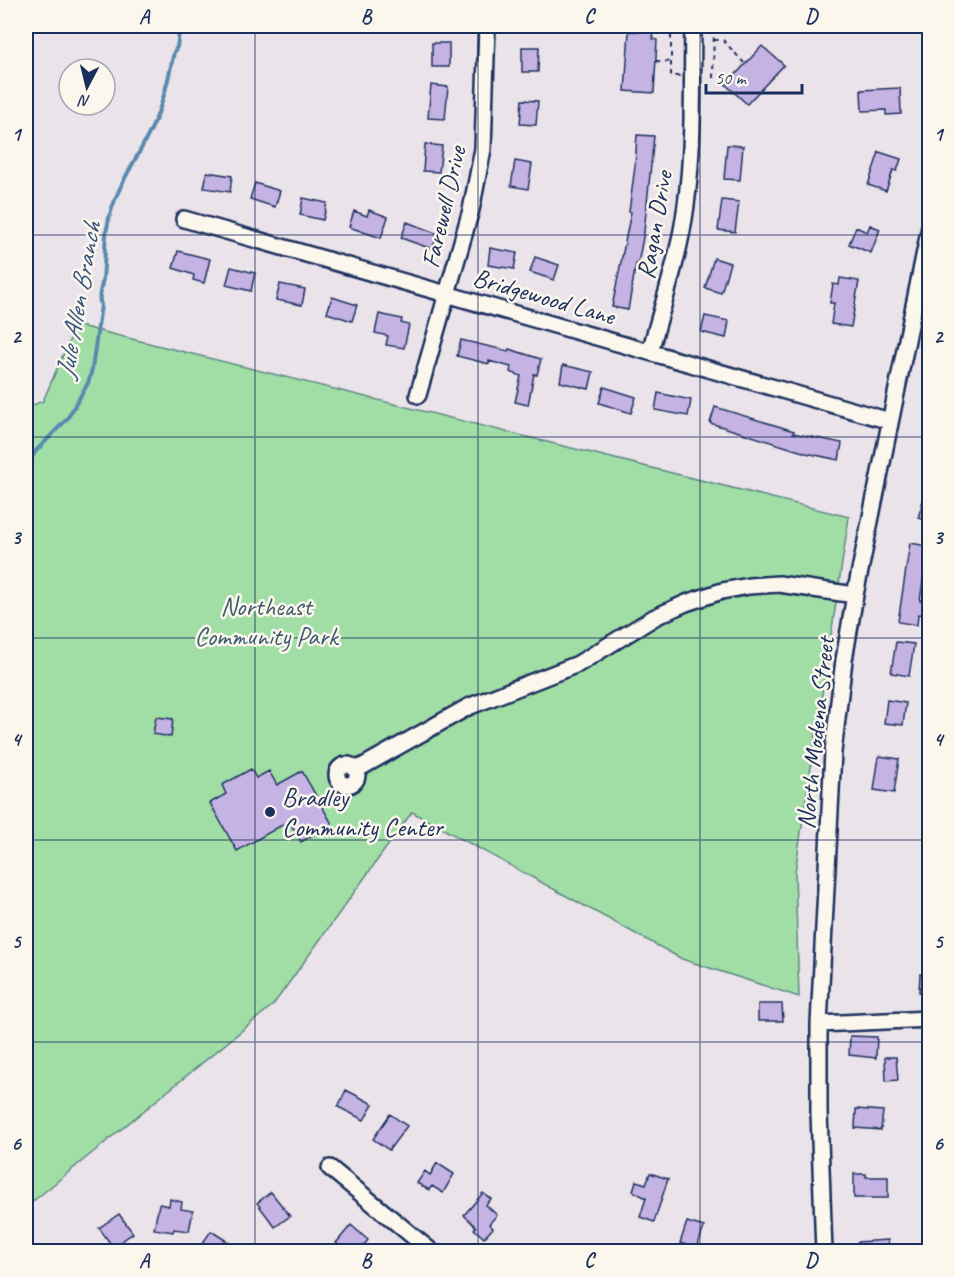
<svg xmlns="http://www.w3.org/2000/svg" width="955" height="1277" font-family="Caveat,sans-serif">
<style>
.green{fill:#a0dea6;stroke:#5e8682;stroke-width:1.5}
.lines{fill:none;stroke-linecap:round;stroke-linejoin:round}
.stream{stroke:#598aae;stroke-width:4}
.building{fill:#c4b3e3;stroke:#1b2f5e;stroke-width:1.5}
.minor-casing{stroke:#1b2f5e;stroke-width:20}
.path{stroke:#1b2f5e;stroke-width:2;stroke-dasharray:4.5 4.5;stroke-linecap:butt}
.minor{stroke:#fbf7ec;stroke-width:15}
.grid{fill:none;stroke:#1b2f5e;stroke-width:1.5;stroke-opacity:0.55}
.poi-dot{fill:#1b2f5e;stroke:#fbf7ec;stroke-width:2}
.labels{text-anchor:middle;stroke-width:5;stroke-linejoin:round;paint-order:stroke}
.street-label{font-size:26px;fill:#1b2f5e;stroke:#fbf7ec}
.park-label{font-size:26px;fill:#3c5b70;stroke:#fbf7ec}
.poi-label{font-size:26px;fill:#1b2f5e;stroke:#fbf7ec;text-anchor:start}
.water-label{font-size:27px;font-style:italic;fill:#355580;stroke:#fbf7ec}
.neatline{fill:none;stroke:#1b2f5e;stroke-width:2}
.grid-label{font-size:20px;text-anchor:middle;font-weight:bold;fill:#1b2f5e}
</style>
<rect width="100%" height="100%" fill="#eae3e9"/>
<filter id="ink" filterUnits="userSpaceOnUse"><feTurbulence type="fractalNoise" baseFrequency=".0167" numOctaves="2"/><feDisplacementMap in="SourceGraphic" scale="12" xChannelSelector="R" yChannelSelector="G"/><feConvolveMatrix kernelMatrix="1 2 1 2 8 2 1 2 1" color-interpolation-filters="sRGB"/></filter>
<g filter="url(#ink)">
<path class="green" d="M76,325l773,192 -54,355 4,125 -117,-38 -270,-147 -139,193 -247,202v-799l17,-7z"/>
<g class="lines">
<path class="stream" d="M26,467l10,-16 31,-32 21,-36 4,-14 9,-64c-4,-9 1,-18 2,-27 3,-27 0,-46 10,-73 10,-29 29,-54 41,-82 10,-23 15,-47 20,-71l3,-5 3,-21"/>
</g>
<path class="building" d="M629,31l24,1v7l4,1 -3,53 -29,-2z
M432,43h17v24h-17z
M762,46l22,19 -37,39 -21,-19z
M522,47h17l-1,25h-16z
M431,85l17,2 -3,32 -17,-1z
M900,88l1,26 -15,1v-5l-24,1 -1,-21z
M522,100l16,1 -2,24 -16,-1z
M637,135l17,1 -10,96 -6,32h-2l-8,46 -16,-3 19,-95h-2l6,-46z
M425,144l17,2 -3,26 -16,-1z
M727,145l16,1 -3,34 -16,-1z
M879,152l22,7 -4,12 -4,-1 -7,21 -18,-6z
M515,161l17,3 -4,25 -17,-3z
M207,172l25,4 -2,16 -26,-4z
M255,183l25,8 -5,16 -25,-8z
M303,198l24,5 -4,17 -23,-5z
M722,200l17,2 -4,30 -17,-2z
M369,210l19,7 -7,21 -32,-11 5,-16 13,5z
M407,222l31,12 -6,15 -31,-11z
M870,225l10,4 -9,24 -22,-9 7,-17 11,5z
M490,248l27,5 -3,16 -26,-4z
M178,251l32,8 -6,24 -11,-3 1,-5 -21,-7z
M535,257l24,8 -5,15 -24,-8z
M714,258l16,5 -9,30 -16,-5z
M231,267l24,6 -4,18 -25,-6z
M840,278l19,3 -8,46 -20,-3 3,-21h-4l3,-19 6,1z
M280,284l25,5 -3,16 -26,-5z
M332,297l25,8 -5,16 -25,-8z
M379,314l23,5 -1,4 8,2 -5,23 -18,-3 2,-9 -13,-3z
M705,316l24,5 -3,17 -25,-6z
M461,340l47,11 1,-2 32,10 -4,16 -3,-1 -6,31 -13,-3 6,-26 -11,-4 1,-5 -22,-6v3l-32,-8z
M563,365l30,7 -4,17 -29,-7z
M604,387l32,10 -5,16 -32,-10z
M658,393l33,7 -3,16 -33,-6z
M715,407l79,24 -1,2 49,10 -3,17 -33,-7 -96,-30z
M927,487l3,1v33l-12,-3z
M910,543l18,3 -8,55h7l-2,14 -7,-1 -1,11 -19,-3z
M896,642l18,2 -5,32 -18,-3z
M887,700l19,3 -3,22 -19,-2z
M156,717l17,2 -2,18 -18,-3z
M879,756l20,3 -5,34 -20,-3z
M251,769l5,9 13,-7 8,14 25,-14 30,53 -31,18 -12,-21 -52,30 -27,-48 16,-9 -4,-9z
M920,974h10v19l-11,-1z
M758,1004h24l1,17h-25z
M850,1036l27,1 -1,21 -27,-3z
M885,1057h11l2,23 -12,1z
M346,1090l27,14 -9,16 -26,-13z
M856,1109l27,2 -2,19 -26,-2z
M390,1114l17,12 -18,24 -16,-11z
M437,1163l17,11 -11,19 -11,-7 -3,4 -12,-7 8,-12 5,4z
M650,1173l18,6 -14,43 -14,-5 6,-19 -13,-7 3,-10 10,3z
M854,1174h12v3h22v21h-34z
M271,1192l19,24 -15,11 -18,-24z
M483,1193l8,6 -5,6 11,10 -8,9 4,4 -9,10 -10,-9 2,-2 -12,-12z
M170,1199l12,3 -1,7 12,2 -4,20 -15,-2 -1,3 -19,-3 5,-25 10,2z
M119,1214l14,19 -20,14 -14,-19z
M687,1222l17,5 -7,21 -17,-5z
M351,1225l17,15 -9,11h-13l-10,-8z
M211,1231l19,12 -6,8h-17l-7,-4z
M888,1240l1,11h-31l-1,-9z"/>
<g class="lines">
<defs>
<path id="minor" d="M184,219l706,202
M650,352c13,-49 30,-98 36,-147 8,-59 6,-120 7,-179
M418,395l53,-185 12,-61 4,-123
M337 775a10 10 0 1 1 20 0a10 10 0 1 1-20 0Z
M358,769l110,-62 110,-43 77,-47 31,-14 36,-12 27,-5 30,-2 76,11
M819,1024l111,-5
M330,1168l102,84
M824,1252l-5,-140v-88l14,-272 11,-92 11,-65 75,-368"/>
</defs>
<use href="#minor" class="minor-casing"/>
<path class="path" d="M671,26v50h10
M714,40h9l21,23
M656,61l16,1
M713,78l1,-52"/>
<use href="#minor" class="minor"/>
</g>
</g>
<path class="grid" d="M255,26v1226M478,26v1226M700,26v1226M26,235h904M26,437h904M26,638h904M26,840h904M26,1042h904"/>
<circle class="poi-dot" cx="270" cy="812" r="6"/>
<g class="labels">
<g class="street-label">
<text transform="translate(443 207) rotate(-77)" y="9">Farewell Drive</text>
<text transform="translate(654 225) rotate(-80)" y="9">Ragan Drive</text>
<text transform="translate(544 296) rotate(16)" y="9">Bridgewood Lane</text>
<text transform="translate(815 733) rotate(-84)" y="9">North Modena Street</text>
</g>
<g class="park-label">
<text x="266" y="615">Northeast<tspan x="266" dy="30">Community Park</tspan></text>
</g>
<g class="poi-label">
<text x="282" y="806">Bradley<tspan x="282" dy="30">Community Center</tspan></text>
</g>
<g class="water-label">
<text transform="translate(78 300) rotate(-80)" y="9">Jule Allen Branch</text>
</g>
</g>
<rect width="955" height="1277" fill="none" stroke="#fbf7ec" stroke-width="66"/>
<g transform="translate(87 87) rotate(187)"><circle r="28" fill="#fbf7ec" stroke="#a1a7b3" stroke-width="1.5"/>
<path d="M0-4.5L10 22L0 15L-10 22Z" fill="#1b2f5e"/>
<text y="-9" font-size="16" font-weight="bold" text-anchor="middle" fill="#1b2f5e">N</text>
</g>
<path d="M706 84v9h96v-9" fill="none" stroke="#1b2f5e" stroke-width="3"/>
<text x="715" y="84" font-size="18" fill="#1b2f5e" stroke="#fbf7ec" stroke-width="4.5" paint-order="stroke">50 m</text>
<rect x="33" y="33" width="889" height="1211" class="neatline"/>
<g class="grid-label">
<text x="144" y="23">A</text>
<text x="366" y="23">B</text>
<text x="589" y="23">C</text>
<text x="811" y="23">D</text>
<text x="16" y="141">1</text>
<text x="938" y="141">1</text>
<text x="16" y="343">2</text>
<text x="938" y="343">2</text>
<text x="16" y="544">3</text>
<text x="938" y="544">3</text>
<text x="16" y="746">4</text>
<text x="938" y="746">4</text>
<text x="16" y="948">5</text>
<text x="938" y="948">5</text>
<text x="16" y="1150">6</text>
<text x="938" y="1150">6</text>
<text x="144" y="1267">A</text>
<text x="366" y="1267">B</text>
<text x="589" y="1267">C</text>
<text x="811" y="1267">D</text>
</g>
</svg>
